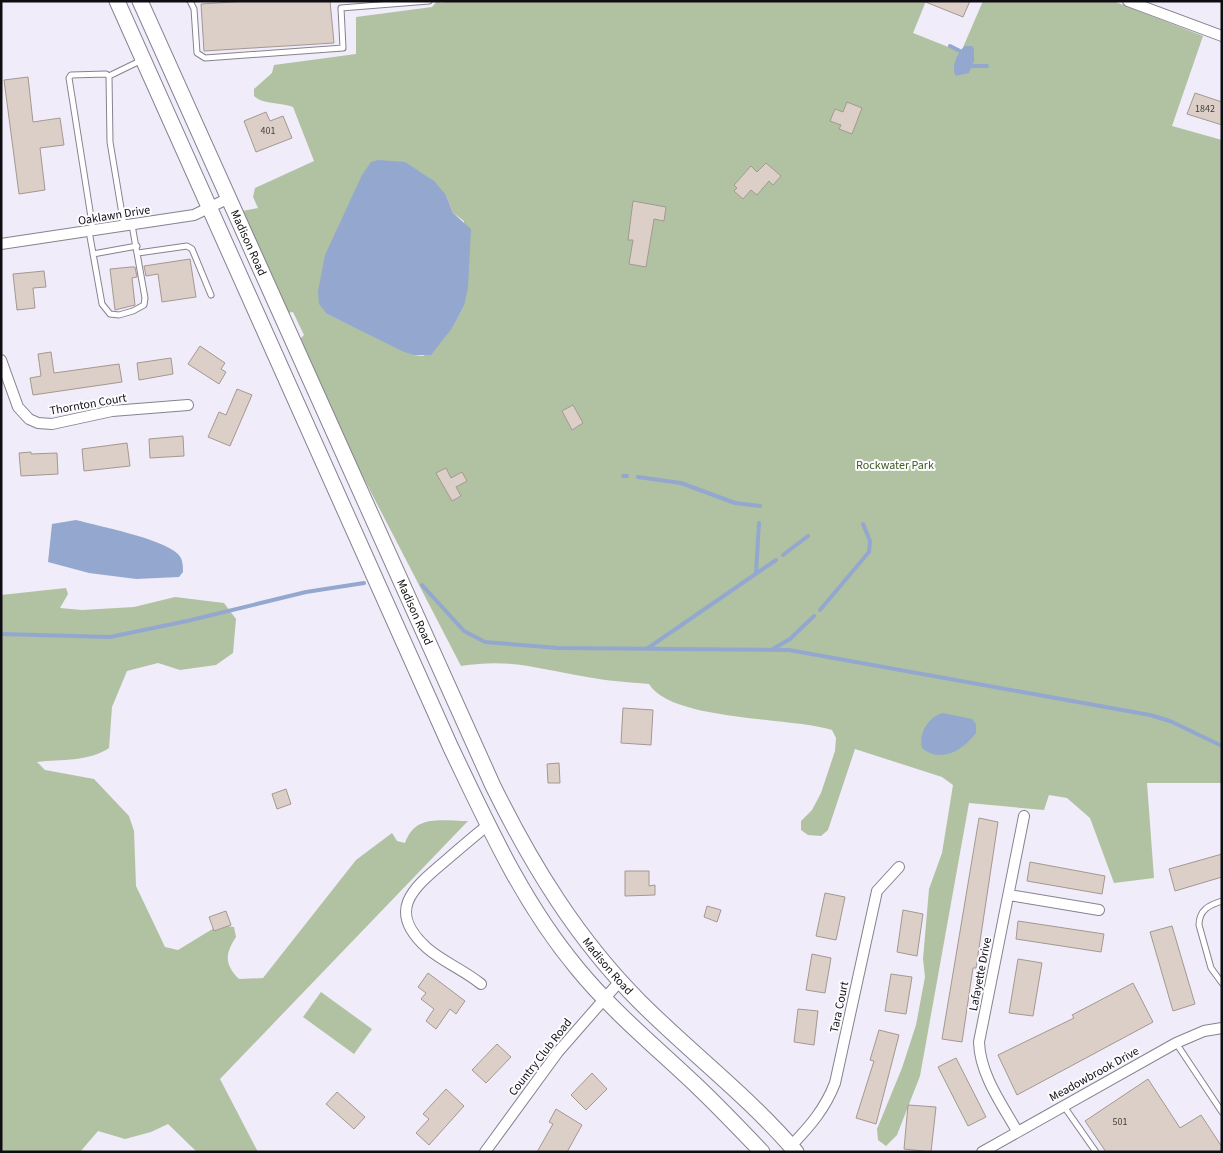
<svg xmlns="http://www.w3.org/2000/svg" width="1223" height="1153" font-family="'Source Sans 3',sans-serif">
<style>
.green{fill:#b0c2a2;fill-rule:evenodd}
.water{fill:#94a8cf}
.lines{fill:none;stroke-linecap:round;stroke-linejoin:round}
.stream{stroke:#94a8cf;stroke-width:4}
.building{fill:#dccfc7;stroke:#a49891}
.service-casing{stroke:#86828e;stroke-width:7}
.minor-casing{stroke:#86828e;stroke-width:12}
.primary-casing{stroke:#86828e;stroke-width:17}
.service{stroke:#fff;stroke-width:5}
.minor{stroke:#fff;stroke-width:10}
.primary{stroke:#fff;stroke-width:15}
.labels{text-anchor:middle;stroke-width:4;stroke-linejoin:round;paint-order:stroke}
.number-label{font-size:10px;fill:#423e3f}
.street-label{font-size:12px;fill:#0f0d12;stroke:#fcfbfe}
.park-label{font-size:12px;fill:#405e25;stroke:#fcfbfe}
</style>
<rect width="100%" height="100%" fill="#f0ecf9"/>
<path class="green" d="M437,1l5,2 4,-2h480l-13,32 48,19 22,-51h130l90,35 -31,90 50,14v643h-75l7,95 -40,5 -24,-65 -23,-20 -18,-3 -5,15 -75,-7 -49,273 -23,59 -11,11 -8,-6 -1,-11 25,-61 14,-43 9,-48 -2,-18 6,-70 13,-36 11,-68 -11,-8 -87,-28 -27,81 -7,6 -13,-1 -7,-5v-9l11,-11 9,-17 14,-42 1,-13 -4,-8c-42,-13 -161,-9 -183,-46 -21,-2 -42,-3 -62,-7 -48,-8 -76,-19 -126,-11l-115,-222 -47,-104 5,-5 -11,-23 -6,1 -45,-102 16,-3 -5,-11 2,-9 59,-27 -21,-54c-12,-5 -30,-2 -39,-11v-7l18,-16 2,-8 82,-11v-37l76,-10zM446,195l7,18 11,8v85l-11,21 -30,29 -10,-1 -86,-41z
M66,588l2,6 -8,14 22,2 52,-3 41,-10 49,6 12,16 -3,34 -17,12 -36,5 -22,-7 -31,8 -15,36 -3,41c-21,14 -47,11 -72,14l8,8 49,9 35,37 5,15 2,55 29,61 13,3 41,-25 15,2 2,10c-11,17 -12,27 3,42l24,-1 93,-118 36,-27 5,8 8,2c10,-29 36,-22 63,-22l-248,258 38,73h-61l-29,-28 -17,8 -26,7 -27,-8 -18,21h-79v-557z
M321,992l51,37 -18,25 -51,-37z"/>
<path class="water" d="M965,46h7l2,3v12l-5,12 -13,3c-6,-8 2,-25 9,-30z
M378,160l27,2 29,19 12,14 7,18 18,16 -3,59 -4,18 -11,21 -22,28h-18l-11,-4 -75,-37 -8,-10 -1,-13 7,-36 37,-80 9,-13z
M76,520c25,7 85,18 102,34 5,5 5,12 5,18l-4,5 -43,2 -47,-6 -41,-11 4,-38z
M943,713l29,6 4,5v9c-13,17 -35,31 -54,15 -4,-14 7,-32 21,-35z"/>
<g class="lines">
<path class="stream" d="M950,46l10,5
M972,66h15
M623,476h4
M638,477l43,6 54,20 25,3
M783,555l25,-19
M756,573l3,-50
M422,585l42,46 21,11 73,6 231,2 361,65 20,6 52,25
M820,610l49,-58 1,-11 -7,-17
M1,634l109,3 77,-16 119,-29 58,-9
M648,648l128,-88
M773,649l17,-10 24,-23"/>
</g>
<path class="building" d="M248,1h82l4,42 -130,8 -3,-47z
M923,1h47l-7,16z
M28,77l5,45 27,-4 4,27 -24,3 5,42 -26,4 -15,-114z
M1195,93l27,9v23l-35,-11z
M847,102l15,6 -10,26 -13,-5 2,-4 -11,-4 5,-12 8,3z
M266,112l4,9 13,-5 9,22 -36,14 -12,-31z
M766,163l15,13 -8,9 -4,-4 -12,14 -6,-5 -8,9 -9,-8 3,-3 -3,-3 17,-19 6,6z
M633,201l33,6 -2,14 -10,-2 -8,48 -17,-3 4,-24h-5z
M190,259l6,38 -34,5 -4,-28 -12,2 -2,-10z
M131,267h4l2,10 -5,1 3,27 -20,5 -5,-41z
M44,271l2,16 -13,1 2,20 -18,2 -4,-36z
M200,346l25,17 -4,6 5,3 -7,12 -31,-20z
M51,352l3,21 65,-9 3,18 -89,13 -3,-17 11,-2 -3,-22z
M171,358l2,16 -34,6 -2,-17z
M237,389l15,6 -22,51 -22,-9 11,-25 7,3z
M573,405l10,18 -11,7 -10,-19z
M183,436l1,20 -34,2 -1,-19z
M127,443l3,23 -46,5 -2,-22z
M31,452v2l26,-1 1,21 -37,2 -2,-23z
M446,468l5,10 11,-6 5,9 -11,6 5,9 -9,5 -16,-28z
M623,708l30,2 -2,35 -30,-2z
M559,763l1,20h-12l-1,-19z
M286,789l5,15 -14,5 -5,-15z
M979,818l19,4 -22,146h-3l-11,74 -20,-3z
M1222,854v23l-47,14 -6,-22z
M1030,862l75,14 -3,18 -75,-13z
M625,871h24v15l6,-1v10l-30,1z
M825,893l20,4 -9,43 -20,-4z
M707,906l14,4 -4,12 -13,-5z
M903,910l20,4 -6,42 -20,-4z
M226,911l5,14 -17,6 -5,-14z
M1018,921l86,13 -3,18 -85,-13z
M1172,926l23,78 -22,7 -23,-79z
M812,954l19,4 -6,35 -19,-3z
M1018,959l24,4 -9,53 -24,-3z
M428,973l37,28 -9,13 -6,-5 -14,20 -10,-8 8,-12 -13,-10 5,-6 -8,-6z
M891,974l21,3 -6,37 -21,-3z
M1133,983l20,39 -136,73 -19,-40 76,-37 -2,-3z
M798,1009l20,2 -4,34 -20,-3z
M879,1030l20,5 -23,89 -20,-6 18,-57 -4,-1z
M497,1044l14,13 -25,26 -14,-13z
M956,1058l30,59 -18,9 -30,-59z
M592,1073l15,16 -21,21 -15,-15z
M1148,1079l32,49 21,-13 21,32v5h-116l-21,-31z
M446,1089l18,17 -35,39 -13,-12 13,-14 -6,-5z
M337,1092l28,25 -11,12 -28,-25z
M908,1105l28,2 -5,45 -27,-3z
M556,1109l26,16 -15,27h-30l16,-28 -4,-2z"/>
<g class="lines">
<defs>
<path id="service" d="M190,1l4,8 3,44 8,5 138,-10 -2,-40 88,-7
M109,76l33,-16
M93,230l-24,-152 2,-3 35,-1 3,2 1,66 14,84
M89,231l13,73 8,10 9,1 14,-4 11,-6 1,-7 -13,-73
M138,253l49,-7 5,3 19,46
M93,254l44,-8
M1222,901c-13,4 -23,9 -23,24l12,43 11,15
M1176,1043l46,69
M1063,1105l33,47"/>
<path id="minor" d="M1128,1l94,35
M1,244l193,-29 33,-16
M1,360l17,47 11,12 9,4 14,1 60,-13 76,-6
M1009,895l90,15
M481,984c-17,-14 -38,-22 -54,-36 -41,-37 -15,-59 17,-86 14,-12 29,-25 44,-37
M1017,1131c-16,-28 -37,-57 -38,-89l45,-226
M791,1146c19,-20 34,-37 44,-63l42,-192 22,-24
M485,1152l73,-100 62,-71
M982,1152l194,-109 28,-12 18,-3"/>
<g id="primary">
<path d="M117,1l334,747c37,77 71,154 126,220 36,44 80,80 121,119 22,21 43,43 64,65"/>
<path id="s1" d="M140,1l353,785c39,79 84,153 147,216 51,51 109,95 156,150"/>
</g>
</defs>
<use href="#service" class="service-casing"/>
<use href="#minor" class="minor-casing"/>
<use href="#primary" class="primary-casing"/>
<use href="#service" class="service"/>
<use href="#minor" class="minor"/>
<use href="#primary" class="primary"/>
</g>
<g class="labels">
<g class="number-label">
<text x="1205" y="112">1842</text>
<text x="268" y="134">401</text>
<text x="1120" y="1125">501</text>
</g>
<g class="street-label">
<text transform="translate(114 215) rotate(-9)" y="4">Oaklawn Drive</text>
<text dy="4" stroke="none"><textPath href="#s1" startOffset="265">Madison Road</textPath></text>
<text transform="translate(88 404) rotate(-10)" y="4">Thornton Court</text>
<text dy="4" stroke="none"><textPath href="#s1" startOffset="670">Madison Road</textPath></text>
<text dy="4" stroke="none"><textPath href="#s1" startOffset="1075">Madison Road</textPath></text>
<text transform="translate(980 974) rotate(-79)" y="4">Lafayette Drive</text>
<text transform="translate(839 1007) rotate(-78)" y="4">Tara Court</text>
<text transform="translate(540 1057) rotate(-52)" y="4">Country Club Road</text>
<text transform="translate(1094 1074) rotate(-29)" y="4">Meadowbrook Drive</text>
</g>
<g class="park-label">
<text x="895" y="469">Rockwater Park</text>
</g>
</g>
<rect width="1223" height="1153" fill="none" stroke="#0f0d12" stroke-width="5"/>
</svg>
